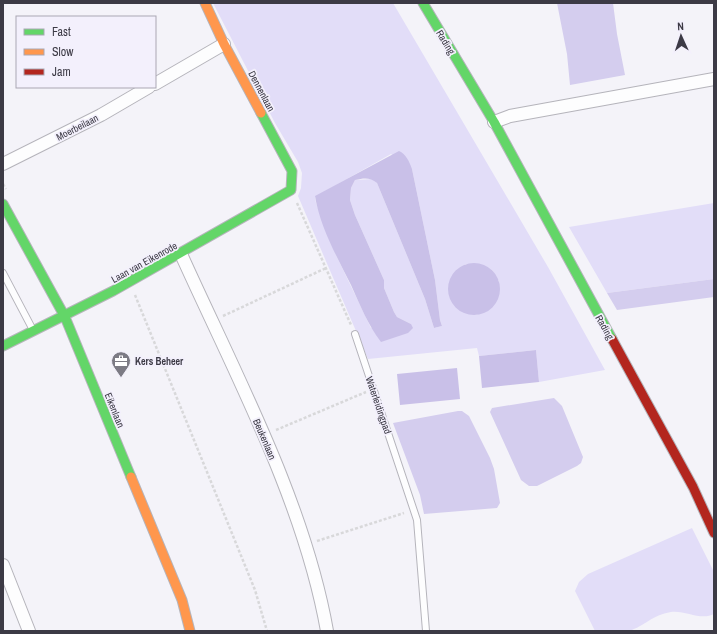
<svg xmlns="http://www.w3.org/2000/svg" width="717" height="634" font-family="'Archivo Narrow',sans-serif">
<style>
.green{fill:#e2ddf8;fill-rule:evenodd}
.forest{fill:#d4cdee}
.water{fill:#c9c0e8}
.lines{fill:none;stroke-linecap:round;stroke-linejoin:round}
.lane-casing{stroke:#b5b4bb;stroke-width:8}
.street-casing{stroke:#b5b4bb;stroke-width:14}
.fast-casing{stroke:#b5b4bb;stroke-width:11}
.slow-casing{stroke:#b5b4bb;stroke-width:11}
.jam-casing{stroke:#b5b4bb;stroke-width:11}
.path{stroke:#d8d8da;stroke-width:2.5;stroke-dasharray:3 2;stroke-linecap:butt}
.lane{stroke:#fdfdfe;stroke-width:6}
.street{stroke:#fdfdfe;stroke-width:12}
.fast{stroke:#63d668;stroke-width:9}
.slow{stroke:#ff974d;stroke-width:9}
.jam{stroke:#b3261e;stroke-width:9}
.labels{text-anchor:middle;stroke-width:3.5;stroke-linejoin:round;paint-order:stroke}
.street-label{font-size:10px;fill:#3c3a45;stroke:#f3f0fc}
.poi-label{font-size:10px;font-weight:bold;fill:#3c3a45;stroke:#f3f0fc;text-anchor:start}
</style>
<rect width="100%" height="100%" fill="#f4f3f9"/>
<path class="green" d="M213,3h180l155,264 57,103 -66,12 -3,-32 -57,6 -2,-8 -109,11 -70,-163 3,-8 1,-15 -4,-11 -23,-39zM391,154l21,15 23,111 5,40 2,6 -8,2 -9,-29 -48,-116 -5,-4 -17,1 -4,8 -1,12 5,15 29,65v8l10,24 3,5 14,7 -40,4 -35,-73 -20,-52 -1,-6zM466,264l26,6 7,11 -11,29 -12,5 -23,-12 -3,-6 -1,-7 6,-18z
M714,203v76l-107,14 -38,-66z
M692,528l22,44v42c-13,7 -29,-4 -43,-2 -19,3 -26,14 -42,19 -9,3 -24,0 -34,0l-20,-40 4,-9 9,-8z"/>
<path class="forest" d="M557,3h56l4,31 8,41 -55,10 -3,-31z
M714,279v18l-97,13 -10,-17z
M554,398l8,8 21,51 -2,6 -4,3 -40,20h-8l-8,-6 -31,-68 2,-4z
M458,411h4l7,5 21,42 4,11 6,34 -3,5 -73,6 -4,-19 -27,-72z"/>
<path class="water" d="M399,151c7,3 10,10 13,18l23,111 5,40 2,6 -8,2 -9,-29 -48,-116c-7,-6 -13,-5 -22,-3l-4,8 -1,12 5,15 29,65v8l10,24 3,5 14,7 2,4 -5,5 -27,9c-13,-17 -21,-37 -30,-57 -14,-28 -31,-58 -36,-89z
M448 289a26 26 0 1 1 52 0a26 26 0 1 1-52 0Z
M536,350l3,32 -57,6 -3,-32z
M457,368l3,31 -60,6 -3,-31z"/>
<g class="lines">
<defs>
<path id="lane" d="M3,273l30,57
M355,334l62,186 9,111"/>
<path id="street" d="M155,84l69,-40
M494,122l16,-6 204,-37
M3,164l98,-49 48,-28
M181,254c54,120 123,247 146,377
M3,565l26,66"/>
<path id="fast" d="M423,3l71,119 118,217
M3,204l62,113 66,160
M3,346l110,-55 178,-101 1,-19 -31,-58"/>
<path id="slow" d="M205,3l19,41 37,69
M131,477l51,123 8,31"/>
<path id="jam" d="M612,339l81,148 21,46"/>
</defs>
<use href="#lane" class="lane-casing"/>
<use href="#street" class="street-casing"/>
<use href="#fast" class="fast-casing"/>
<use href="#slow" class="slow-casing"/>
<use href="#jam" class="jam-casing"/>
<path class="path" d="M3,184l3,5
M297,203l54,122
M135,295l120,295 12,41
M223,316l103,-48
M276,430l90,-38
M317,541l87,-28"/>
<use href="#lane" class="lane"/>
<use href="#street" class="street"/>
<use href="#fast" class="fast"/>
<use href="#slow" class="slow"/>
<use href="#jam" class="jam"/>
</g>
<defs>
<symbol id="office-pin" viewBox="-11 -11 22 30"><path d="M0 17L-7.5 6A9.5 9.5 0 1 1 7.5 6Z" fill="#7c7b84" stroke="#f3f0fc"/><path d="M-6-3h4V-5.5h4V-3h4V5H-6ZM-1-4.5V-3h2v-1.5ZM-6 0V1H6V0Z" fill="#fff"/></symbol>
</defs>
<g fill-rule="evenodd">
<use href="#office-pin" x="110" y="350" width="22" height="30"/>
</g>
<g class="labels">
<g class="street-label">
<text transform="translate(446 42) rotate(59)" y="4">Rading</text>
<text transform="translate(262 91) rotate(62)" y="4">Dennenlaan</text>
<text transform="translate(77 127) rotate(-27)" y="4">Moerbeilaan</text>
<text transform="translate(144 262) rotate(-29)" y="4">Laan van Eikenrode</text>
<text transform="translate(605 327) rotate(61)" y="4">Rading</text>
<text transform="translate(379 405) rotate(71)" y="4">Waterleidingpad</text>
<text transform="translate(115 410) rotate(68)" y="4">Eikenlaan</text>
<text transform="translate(265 439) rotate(67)" y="4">Beukenlaan</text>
</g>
<g class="poi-label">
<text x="135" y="365">Kers Beheer</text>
</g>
</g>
<rect width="717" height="634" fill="none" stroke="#3c3a45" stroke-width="8"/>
<rect x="16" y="16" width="140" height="72" fill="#f3f0fc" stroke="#aaa7b3"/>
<rect x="24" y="29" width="20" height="6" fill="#63d668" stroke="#aaa7b3"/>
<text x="52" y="36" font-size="12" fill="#3c3a45">Fast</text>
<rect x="24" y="49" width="20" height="6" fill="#ff974d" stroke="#aaa7b3"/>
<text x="52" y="56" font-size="12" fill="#3c3a45">Slow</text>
<rect x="24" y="69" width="20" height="6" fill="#b3261e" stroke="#aaa7b3"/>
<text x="52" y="76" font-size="12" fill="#3c3a45">Jam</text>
<g transform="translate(681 36) rotate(357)" stroke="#f3f0fc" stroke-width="3" paint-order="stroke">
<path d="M0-3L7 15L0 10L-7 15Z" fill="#3c3a45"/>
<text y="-6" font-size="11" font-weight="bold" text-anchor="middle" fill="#3c3a45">N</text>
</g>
</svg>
